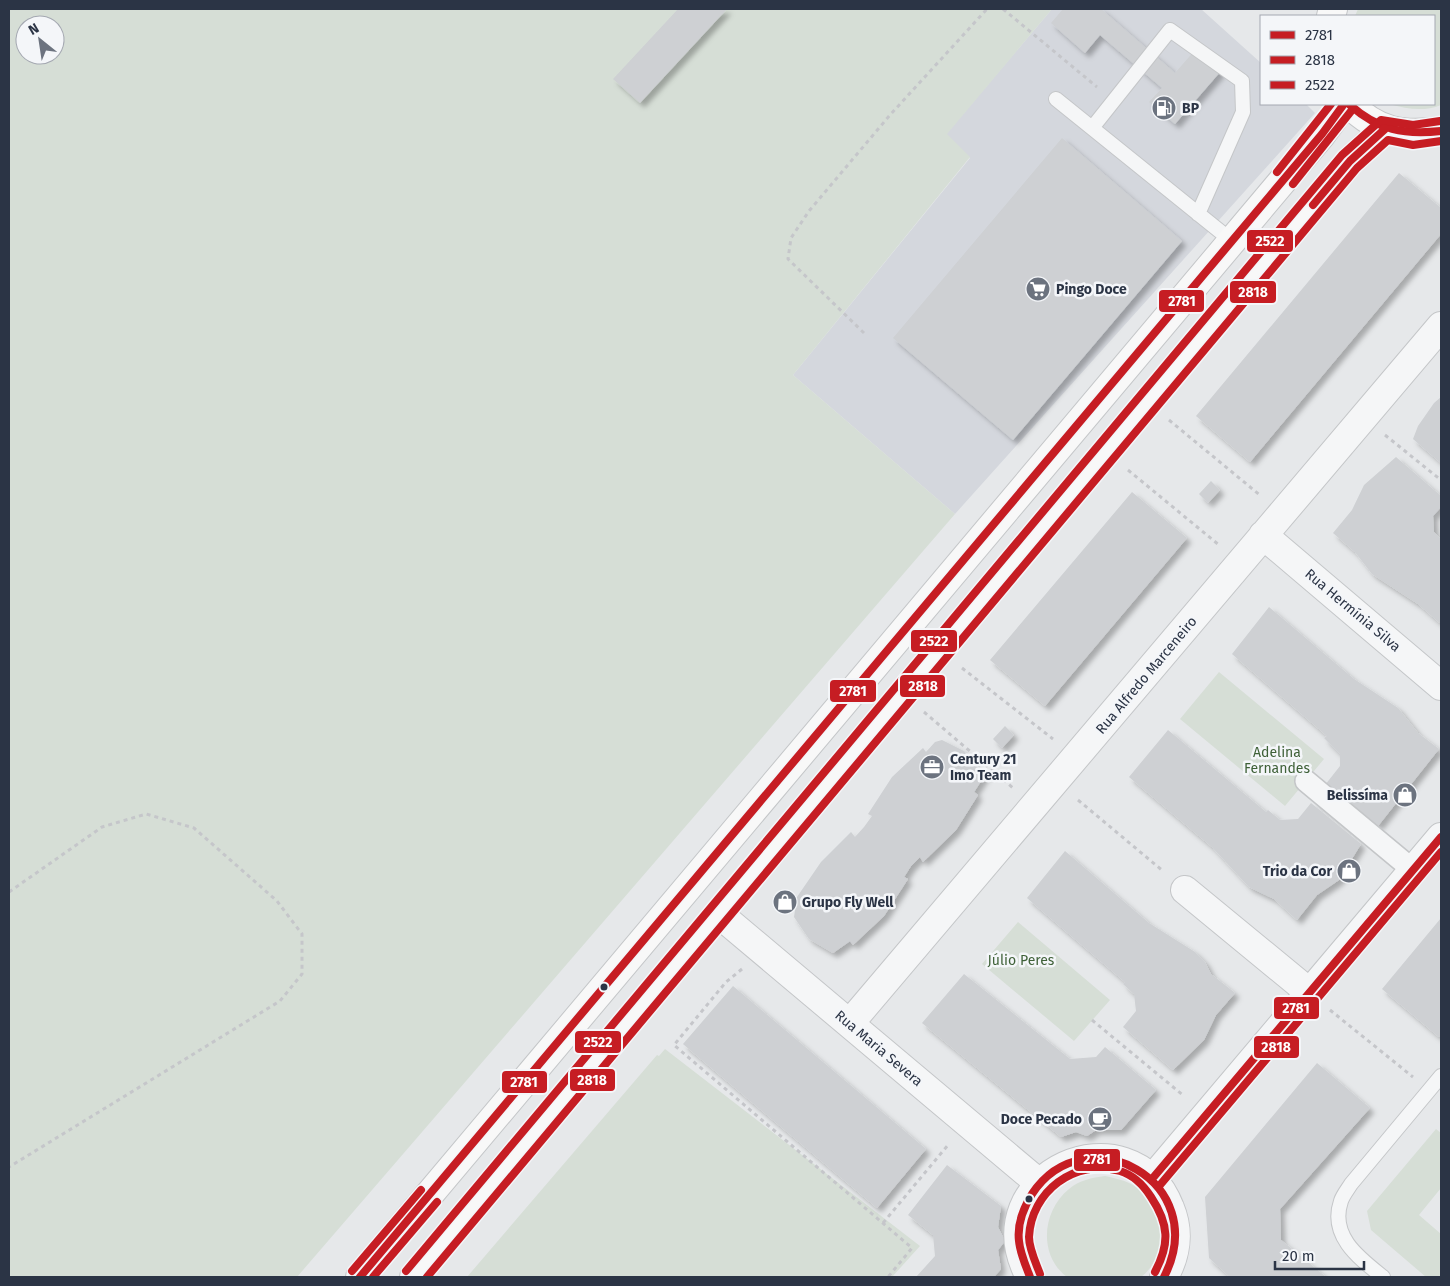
<svg xmlns="http://www.w3.org/2000/svg" width="1450" height="1286" font-family="'Fira Sans',sans-serif">
<style>
.built{fill:#d4d7dd}
.green{fill:#d6ded6;fill-rule:evenodd}
.building{fill:#ced0d3;filter:url(#shadow)}
.lines{fill:none;stroke-linecap:round;stroke-linejoin:round}
.service-casing{stroke:#c4c6c8;stroke-width:16}
.pedestrian-casing{stroke:#c4c6c8;stroke-width:24}
.minor-casing{stroke:#c4c6c8;stroke-width:30}
.secondary-casing{stroke:#c4c6c8;stroke-width:30}
.path{stroke:#c5c6ca;stroke-width:3;stroke-dasharray:4 4;stroke-linecap:butt}
.service{stroke:#f5f6f7;stroke-width:14}
.pedestrian{stroke:#f5f6f7;stroke-width:21}
.minor{stroke:#f5f6f7;stroke-width:28}
.secondary{stroke:#f8f8f8;stroke-width:28}
.bus-1-casing{stroke:#f4f6f9;stroke-width:11}
.bus-2-casing{stroke:#f4f6f9;stroke-width:11}
.bus-3-casing{stroke:#f4f6f9;stroke-width:11}
.bus-1{stroke:#c61d23;stroke-width:8}
.bus-2{stroke:#c61d23;stroke-width:8}
.bus-3{stroke:#c61d23;stroke-width:8}
.bus-dot{fill:#2b3445;stroke:#f4f6f9;stroke-width:2}
.labels{text-anchor:middle;stroke-width:5;stroke-linejoin:round;paint-order:stroke}
.poi-label{font-size:14px;font-weight:bold;fill:#2b3445;stroke:#f4f6f9;text-anchor:start}
.street-label{font-size:14px;fill:#2b3445;stroke:#f4f6f9}
.park-label{font-size:14px;fill:#3f6138;stroke:#f4f6f9}
.line-badge{stroke:#f4f6f9;stroke-width:2}
.badge-label{font-size:14px;text-anchor:middle;font-weight:bold;fill:#fff}
</style>
<defs>
<filter id="shadow"><feDropShadow dx="4.5" dy="4.5" stdDeviation="2.5" flood-color="#0004"/></filter>
</defs>
<rect width="100%" height="100%" fill="#e6e8ea"/>
<path class="built" d="M1052,9h149l60,54v41h45l9,9 -360,401 -162,-139 177,-217 -24,-24z"/>
<path class="green" d="M9,9h1043l-105,125 23,23 -177,218 162,139 -658,763h-288zM25,25h30v30h-30z
M1358,9h83v96c-18,7 -33,4 -52,-1h45v-88h-79z
M1219,672l105,87 -39,47 -105,-87z
M1018,922l92,78 -36,41 -92,-77z
M665,1049l255,197 -28,31h-425l190,-222 2,1z
M1436,1129l5,4v55l-22,27 22,19v43h-15l-55,-47 -4,-19z
M1105,1176c13,3 25,5 35,14 27,21 29,66 1,87h-74c-29,-22 -25,-66 2,-88 10,-9 23,-11 36,-13z"/>
<path class="building" d="M678,9h49l-87,94 -27,-24z
M1063,9h38l74,64 21,-24 25,22 -46,53 -26,-22 13,-14 -62,-53 -15,18 -34,-30z
M1062,138l120,103 -169,199 -120,-102z
M1399,173l42,35v26l-191,228 -54,-46z
M1441,397v66l-28,-24 5,-13 16,-23z
M1396,457l45,39v11l-8,9 1,16 7,7v85l-23,-20 -46,-30 -17,-22 -22,-19 19,-23 12,-25z
M1211,481l9,9 -12,13 -9,-9z
M1132,492l55,46 -142,168 -55,-46z
M1269,607l85,72 44,29 20,25 21,16 -61,77 -53,-41 15,-19v-12l-16,-16 3,-2 -95,-82z
M1005,726l9,9 -12,13 -9,-9z
M1168,730l98,82 2,-2 12,10 18,-1 13,-16 50,41 -22,36 -22,15 -20,25 -23,-21 -25,-12 -37,-40 -83,-70z
M942,740l22,11 21,24 -11,17 4,3 -22,35 -33,32 -3,-5 -9,9 -7,11 4,2 -24,37 -31,29 -3,-4 -17,12 -24,-14 -15,-22 3,-20 24,-35 30,-30 4,5 9,-10 8,-11 -4,-2 24,-37 31,-29 3,4 9,-10z
M1065,851l84,72 46,29 10,10 6,12 24,19 -19,22 -12,25 -31,30 -50,-43 13,-16 -2,-17 -11,-10 2,-2 -98,-84z
M1441,918v116l-2,3 -57,-48z
M964,974l106,85 26,-2 9,-10 51,43 -35,40h-25l-9,6 -11,-4 -15,5 -139,-114z
M733,986l193,163 -49,59 -194,-164z
M1317,1063l53,45 -90,101 1,31 45,37h-96l-21,-19 -4,-61z
M947,1165l54,41 -3,21 7,14 -7,9 3,19 -7,8h-78l19,-21 -2,-21 -25,-20z"/>
<g class="lines">
<defs>
<path id="service" d="M1056,99l176,142
M1092,128l78,-98 72,51 1,31 -45,102
M1383,1277c-24,-19 -54,-41 -42,-76 2,-6 7,-12 10,-17l90,-108"/>
<path id="pedestrian" d="M1306,781l107,89"/>
<path id="minor" d="M1263,535l178,151
M1185,890l124,102
M719,914l320,269
M850,1023l591,-697
M1152,1179l289,-342
M1030,1277c-55,-103 101,-170 140,-69 10,24 6,48 -6,69"/>
<path id="secondary" d="M1331,16l2,-7
M1349,104c29,28 52,32 92,27
M360,1277l962,-1143 22,-30
M414,1277l936,-1116 35,-32"/>
</defs>
<use href="#service" class="service-casing"/>
<use href="#pedestrian" class="pedestrian-casing"/>
<use href="#minor" class="minor-casing"/>
<use href="#secondary" class="secondary-casing"/>
<path class="path" d="M1003,9l94,78
M864,333l-76,-74 3,-21 18,-27 81,-96 97,-106
M1169,420l92,76
M1385,435l56,45
M1128,470l91,75
M962,668l91,71
M924,712l89,76
M1078,800l85,71
M9,892l93,-65 44,-13 48,14 83,73 25,33v40l-22,27 -271,166
M742,969l-16,13 -52,63 238,203 -24,29
M1330,1010l83,67
M1092,1020l92,76
M883,1223l65,-78"/>
<use href="#service" class="service"/>
<use href="#pedestrian" class="pedestrian"/>
<use href="#minor" class="minor"/>
<use href="#secondary" class="secondary"/>
<defs>
<path id="bus-1" d="M1350,105c28,25 54,30 91,26
M1313,205l37,-44 35,-32
M1152,1179l289,-342
M360,1277l962,-1143 22,-30
M1030,1277c-4,-11 -10,-24 -11,-36 -2,-16 5,-34 13,-47 54,-81 181,-12 132,83"/>
<path id="bus-2" d="M1293,184l59,-74
M1160,1185l281,-333
M1040,1274c-4,-11 -11,-25 -11,-37 2,-45 45,-79 91,-66 13,4 24,15 31,26 18,27 19,47 4,75
M373,1277l64,-75
M427,1277l930,-1109 31,-28 25,5 28,-4"/>
<path id="bus-3" d="M1277,172l54,-68
M352,1271l69,-81
M406,1271l936,-1116 39,-35 32,5 27,-4"/>
</defs>
<use href="#bus-1" class="bus-1-casing"/>
<use href="#bus-2" class="bus-2-casing"/>
<use href="#bus-3" class="bus-3-casing"/>
<use href="#bus-1" class="bus-1"/>
<use href="#bus-2" class="bus-2"/>
<use href="#bus-3" class="bus-3"/>
</g>
<defs>
<symbol id="fuel-disc" viewBox="-11 -11 22 22"><circle r="9.5" fill="#6c737f" stroke="#f4f6f9"/><path d="M-5.5-6h7V0h2V4h1.3V-2.5L3-4.5l.8-.8L6-3V5H2.5V1h-1V6h-7ZM-4.2-4.7v3.2H.2V-4.7Z" fill="#fff"/></symbol>
<symbol id="supermarket-disc" viewBox="-11 -11 22 22"><circle r="9.5" fill="#6c737f" stroke="#f4f6f9"/><path d="M-6-5.5h2.5l.6 2H6L4.5 2H-2.5L-4.4-4H-6ZM-1.5 3.2a1.3 1.3 0 1 0 .1 0ZM3 3.2a1.3 1.3 0 1 0 .1 0Z" fill="#fff"/></symbol>
<symbol id="office-disc" viewBox="-11 -11 22 22"><circle r="9.5" fill="#6c737f" stroke="#f4f6f9"/><path d="M-6-3h4V-5.5h4V-3h4V5H-6ZM-1-4.5V-3h2v-1.5ZM-6 0V1H6V0Z" fill="#fff"/></symbol>
<symbol id="shop-disc" viewBox="-11 -11 22 22"><circle r="9.5" fill="#6c737f" stroke="#f4f6f9"/><path d="M-5-2.5h2.3a2.7 3.5 0 0 1 5.4 0H5L5.5 6h-11ZM-1.5-2.5h3a1.5 2.3 0 0 0-3 0Z" fill="#fff"/></symbol>
<symbol id="cafe-disc" viewBox="-11 -11 22 22"><circle r="9.5" fill="#6c737f" stroke="#f4f6f9"/><path d="M-5.5-4.5H6V0H3Q3 3.5 0 3.5H-2.5Q-5.5 3.5-5.5 0ZM3-3.2v2h1.7v-2ZM-6 4.5H4V6H-6Z" fill="#fff"/></symbol>
</defs>
<g fill-rule="evenodd">
<use href="#fuel-disc" x="1150" y="94" width="28" height="28"/>
<use href="#supermarket-disc" x="1024" y="275" width="28" height="28"/>
<use href="#office-disc" x="918" y="753" width="28" height="28"/>
<use href="#shop-disc" x="1391" y="781" width="28" height="28"/>
<use href="#shop-disc" x="1335" y="857" width="28" height="28"/>
<use href="#shop-disc" x="771" y="888" width="28" height="28"/>
<use href="#cafe-disc" x="1086" y="1105" width="28" height="28"/>
</g>
<g class="bus-dot">
<circle cx="604" cy="987" r="4.5"/>
<circle cx="1029" cy="1199" r="4.5"/>
</g>
<g class="labels">
<g class="poi-label">
<text x="1182" y="113">BP</text>
<text x="1056" y="294">Pingo Doce</text>
<text x="950" y="764">Century 21<tspan x="950" dy="16">Imo Team</tspan></text>
<text x="1388" y="800" text-anchor="end">Belissíma</text>
<text x="1332" y="876" text-anchor="end">Trio da Cor</text>
<text x="802" y="907">Grupo Fly Well</text>
<text x="1082" y="1124" text-anchor="end">Doce Pecado</text>
</g>
<g class="street-label">
<text transform="translate(1353 610) rotate(40)" y="5">Rua Hermínia Silva</text>
<text transform="translate(1146 675) rotate(-50)" y="5">Rua Alfredo Marceneiro</text>
<text transform="translate(879 1048) rotate(40)" y="5">Rua Maria Severa</text>
</g>
<g class="park-label">
<text x="1277" y="757">Adelina<tspan x="1277" dy="16">Fernandes</tspan></text>
<text x="1021" y="965">Júlio Peres</text>
</g>
</g>
<g class="line-badge">
<rect x="1246" y="229" width="48" height="24" rx="5" fill="#c61d23"/>
<rect x="1229" y="280" width="48" height="24" rx="5" fill="#c61d23"/>
<rect x="1158" y="289" width="47" height="24" rx="5" fill="#c61d23"/>
<rect x="910" y="629" width="48" height="24" rx="5" fill="#c61d23"/>
<rect x="899" y="674" width="47" height="24" rx="5" fill="#c61d23"/>
<rect x="829" y="679" width="48" height="24" rx="5" fill="#c61d23"/>
<rect x="1273" y="996" width="47" height="24" rx="5" fill="#c61d23"/>
<rect x="574" y="1030" width="48" height="24" rx="5" fill="#c61d23"/>
<rect x="1253" y="1035" width="47" height="24" rx="5" fill="#c61d23"/>
<rect x="569" y="1068" width="47" height="24" rx="5" fill="#c61d23"/>
<rect x="501" y="1070" width="47" height="24" rx="5" fill="#c61d23"/>
<rect x="1073" y="1148" width="48" height="24" rx="5" fill="#c61d23"/>
</g>
<g class="badge-label">
<text x="1270" y="246">2522</text>
<text x="1253" y="297">2818</text>
<text x="1182" y="306">2781</text>
<text x="934" y="646">2522</text>
<text x="923" y="691">2818</text>
<text x="853" y="696">2781</text>
<text x="1296" y="1013">2781</text>
<text x="598" y="1047">2522</text>
<text x="1276" y="1052">2818</text>
<text x="592" y="1085">2818</text>
<text x="524" y="1087">2781</text>
<text x="1097" y="1164">2781</text>
</g>
<rect width="1450" height="1286" fill="none" stroke="#2b3445" stroke-width="20"/>
<rect x="1260" y="15" width="175" height="90" fill="#f4f6f9" stroke="#a4a8b1"/>
<rect x="1270" y="31" width="25" height="8" fill="#c61d23" stroke="#a4a8b1"/>
<text x="1305" y="40" font-size="15" fill="#2b3445">2781</text>
<rect x="1270" y="56" width="25" height="8" fill="#c61d23" stroke="#a4a8b1"/>
<text x="1305" y="65" font-size="15" fill="#2b3445">2818</text>
<rect x="1270" y="81" width="25" height="8" fill="#c61d23" stroke="#a4a8b1"/>
<text x="1305" y="90" font-size="15" fill="#2b3445">2522</text>
<g transform="translate(40 40) rotate(330)"><circle r="24" fill="#f4f6f9" stroke="#a4a8b1"/>
<path d="M0-4L9 19L0 12L-9 19Z" fill="#6c737f"/>
<text y="-8" font-size="14" font-weight="bold" text-anchor="middle" fill="#2b3445">N</text>
</g>
<path d="M1275 1261v8h89v-8" fill="none" stroke="#2b3445" stroke-width="2.5"/>
<text x="1282" y="1261" font-size="15" fill="#2b3445" stroke="#f4f6f9" stroke-width="4" paint-order="stroke">20 m</text>
</svg>
